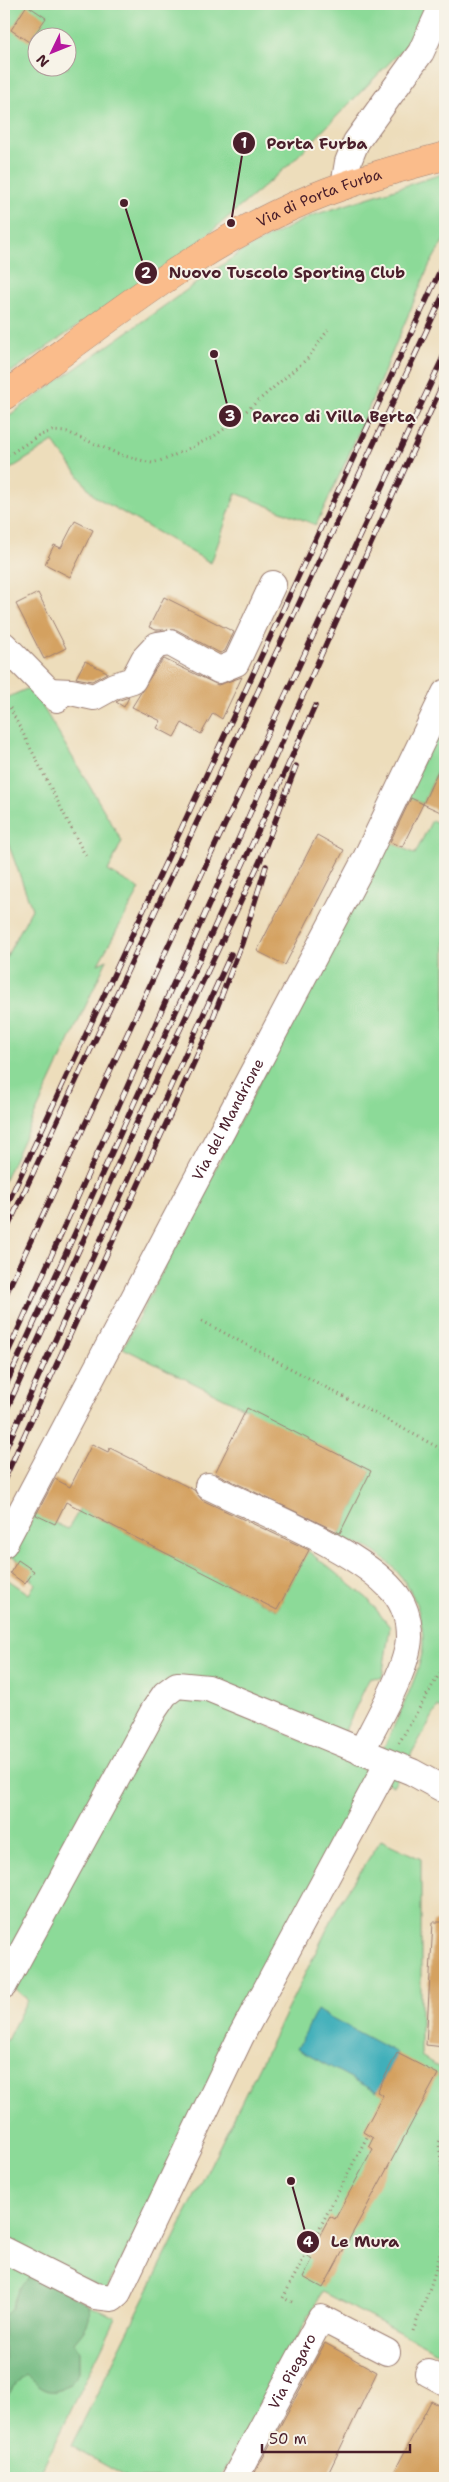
<svg xmlns="http://www.w3.org/2000/svg" width="449" height="2482" font-family="'Shantell Sans',sans-serif">
<style>
.green{fill:#8cda98;stroke:#6b7c62;fill-rule:evenodd}
.forest{fill:#71ba80;stroke:#5e6c56}
.water{fill:#3fafba;stroke:#446772}
.building{fill:#d4a160}
.lines{fill:none;stroke-linecap:round;stroke-linejoin:round}
.minor-casing{stroke:#9c7e73;stroke-width:28}
.major-casing{stroke:#9c7e73;stroke-width:29}
.path{stroke:#9c7e73;stroke-width:3;stroke-dasharray:1 4;stroke-linecap:butt}
.minor{stroke:#fff;stroke-width:26}
.major{stroke:#fabc8b;stroke-width:28}
.rail-casing{stroke:#4a1f2b;stroke-width:5.5}
.rail{stroke:#f7f3e8;stroke-width:4;stroke-dasharray:11;stroke-linecap:butt}
.labels{text-anchor:middle;stroke-width:4;stroke-linejoin:round;paint-order:stroke}
.street-label{font-size:15px;fill:#4a1f2b;stroke:#f7f3e8}
.leader{fill:none;stroke:#4a1f2b;stroke-width:2}
.callout-dot{fill:#4a1f2b;stroke:#f7f3e8;stroke-width:2}
.mark-label{font-size:15px;text-anchor:middle;font-weight:bold;fill:#fff}
.callout-label{font-size:16px;text-anchor:middle;font-weight:bold;fill:#4a1f2b;stroke:#f7f3e8;stroke-width:4;stroke-linejoin:round;paint-order:stroke}
</style>
<rect width="100%" height="100%" fill="#f7f3e8"/>
<filter id="ink" filterUnits="userSpaceOnUse"><feTurbulence type="fractalNoise" baseFrequency=".02" numOctaves="2"/><feDisplacementMap in="SourceGraphic" scale="10" xChannelSelector="R" yChannelSelector="G"/><feConvolveMatrix kernelMatrix="1 2 1 2 8 2 1 2 1" color-interpolation-filters="sRGB"/></filter>
<filter id="wash" filterUnits="userSpaceOnUse"><feTurbulence type="fractalNoise" baseFrequency=".0096" numOctaves="4" result="noise"/><feDisplacementMap in="SourceGraphic" scale="20" xChannelSelector="R" yChannelSelector="G"/><feGaussianBlur stdDeviation="1.12" result="paint"/><feColorMatrix in="noise" values="0 0 0 0 0 0 0 0 0 0 0 0 0 0 0 0 0 1.4 0 .05"/><feComposite in="paint" operator="in"/></filter>
<g filter="url(#wash)">
<rect width="100%" height="100%" fill="#edddbb"/>
<path class="green" d="M4,4h422l-19,41 -117,119 -91,78 -195,135zM38,38h30v30h-30z
M445,173v65l-16,28 -82,193 -31,66 -80,-32 -25,70 -117,-67 -41,-54 -49,31v-54l238,-168 69,-35z
M31,687l91,154 -14,30 32,18 -42,75 9,-4 -103,221v-220l28,-52 -28,-77v-133z
M445,714v59l-7,-3 -15,34 -17,-8z
M432,820l13,7v884l-7,-4 -45,79 -21,-12 -266,516 -102,-50v-200h3l20,-40 -14,-13 -9,-2v-408l25,17 6,-10 -17,-24 -6,-3 23,-43 33,15 12,-20 197,101 31,-59 59,47 23,29 -8,51 -12,-1 -28,60 -169,-56 199,92c12,-28 51,-102 51,-128 1,-39 -19,-76 -53,-96 -9,-6 -23,-7 -33,-10l34,-68 -248,-123 262,-509 30,15z
M381,1840l40,19v197l21,13 3,-1v288l-123,-64 -102,186h-92l-57,-32 271,-547z
M4,2261l112,57 -78,160h-34z"/>
<path class="forest" d="M32,2275l57,29c3,18 -4,25 -15,38l5,9v21c-9,12 -20,26 -37,16 -6,-3 -10,-9 -16,-13l-13,12 -9,16v-87l7,-7 8,-21z"/>
<path class="water" d="M317,2010l80,43 -20,39 -80,-43z"/>
<g id="blocks">
<path class="building" d="M27,5l19,13 -17,24 -18,-12z
M75,521l18,9 -23,47 -25,-13 9,-19 7,3z
M38,593l28,55 -22,11 -28,-55z
M164,597l70,35 -9,19 -5,2 -43,-23h-21l-7,-3z
M164,659l54,26 24,-8 -20,42 -9,-6 -12,21 -19,-11 -8,14 -17,-9 4,-7 -29,-14 24,-39z
M85,661l22,11v1l-15,8 -16,-3z
M129,697l-5,10 -8,-5 4,-2z
M445,755v59l-22,-10z
M411,798l12,6 -21,43 -12,-5z
M317,835l27,15 -59,115 -28,-14z
M247,1408l124,63 -31,62 -125,-60z
M92,1444l16,8 2,-4 84,42 8,10 107,50 -32,60 -211,-108 -11,22 -19,-9 19,-36 15,8z
M18,1560l16,11 -9,13 -15,-11z
M433,1922h12l-1,125 -18,-2z
M397,2053l41,21 -115,214 -20,-11 9,-17 -4,-3 22,-41 5,3 38,-70 -4,-3 4,-8 -10,-6 20,-37 -6,-3z
M325,2343l52,29 -51,106h-74z
M431,2401l14,7v70h-54z"/>
</g>
</g>
<g filter="url(#ink)">
<use href="#blocks" fill-opacity="0" stroke="#9c7e73" stroke-width="1"/>
<g class="lines">
<defs>
<g id="minor">
<path d="M344,186l4,-24 8,-20 65,-90 22,-48"/>
<path d="M4,645l53,54"/>
<path d="M49,691l22,1 23,5 20,-11 19,-6 11,-21 13,-14 13,-2 49,27 17,-7 37,-79"/>
<path d="M208,1486c50,25 150,63 185,105 11,12 16,29 16,46 -1,32 -33,85 -48,115"/>
<path id="s1" d="M4,1544l360,-682 81,-169"/>
<path d="M4,1985l150,-275 11,-16 12,-9 31,3 204,84 33,18"/>
<path d="M4,2250l91,46 17,2 6,-5 123,-257 147,-273"/>
<path d="M428,2373l17,9"/>
<path id="s2" d="M235,2478l86,-160 66,34"/>
</g>
<g id="major">
<path id="s3" d="M4,396c103,-75 205,-160 325,-205 38,-14 77,-25 116,-35"/>
</g>
</defs>
<use href="#minor" class="minor-casing"/>
<use href="#major" class="major-casing"/>
<path class="path" d="M4,458l34,-22 14,-5 15,1 54,23 31,8 14,-4 47,-22 18,-13 77,-66 20,-28
M10,708l76,149
M202,1321l241,129 2,8
M399,1743l46,-79
M445,2127l-6,16 4,35 2,3
M292,2302l-9,-4 85,-163
M413,2331l18,-46 12,-41v-27l2,-3"/>
<use href="#minor" class="minor"/>
<use href="#major" class="major"/>
<defs>
<path id="rail" d="M4,1211l441,-951
M4,1235l441,-944
M4,1298l441,-945
M4,1361l441,-982
M4,1389l311,-683
M4,1415l153,-337 103,-217 36,-95
M4,1452l227,-498
M4,1480l202,-444 36,-93 24,-77"/>
</defs>
<use href="#rail" class="rail-casing"/>
<use href="#rail" class="rail"/>
</g>
</g>
<g class="labels">
<g class="street-label">
<text dy="5" stroke="none"><textPath href="#s3" startOffset="374">Via di Porta Furba</textPath></text>
<text dy="5" stroke="none"><textPath href="#s1" startOffset="480">Via del Mandrione</textPath></text>
<text dy="5" stroke="none"><textPath href="#s2" startOffset="121">Via Piegaro</textPath></text>
</g>
</g>
<path class="leader" d="M231 223L244 143M124 203L146 273M214 354L230 416M291 2181L308 2242"/>
<g class="callout-dot">
<circle cx="231" cy="223" r="5"/>
<circle cx="124" cy="203" r="5"/>
<circle cx="214" cy="354" r="5"/>
<circle cx="291" cy="2181" r="5"/>
<circle cx="244" cy="143" r="12"/>
<circle cx="146" cy="273" r="12"/>
<circle cx="230" cy="416" r="12"/>
<circle cx="308" cy="2242" r="12"/>
</g>
<g class="mark-label">
<text x="244" y="148">1</text>
<text x="146" y="278">2</text>
<text x="230" y="421">3</text>
<text x="308" y="2247">4</text>
</g>
<g class="callout-label">
<text x="317" y="149">Porta Furba</text>
<text x="287" y="278">Nuovo Tuscolo Sporting Club</text>
<text x="334" y="422">Parco di Villa Berta</text>
<text x="365" y="2247">Le Mura</text>
</g>
<rect width="449" height="2482" fill="none" stroke="#f7f3e8" stroke-width="20"/>
<g transform="translate(52 52) rotate(227)"><circle r="24" fill="#f7f3e8" stroke="#b29e9c"/>
<path d="M0-4L9 19L0 12L-9 19Z" fill="#b5179e"/>
<text y="-8" font-size="14" font-weight="bold" text-anchor="middle" fill="#4a1f2b">N</text>
</g>
<path d="M262 2444v8h148v-8" fill="none" stroke="#4a1f2b" stroke-width="2.5"/>
<text x="269" y="2444" font-size="15" fill="#4a1f2b" stroke="#f7f3e8" stroke-width="4" paint-order="stroke">50 m</text>
</svg>
